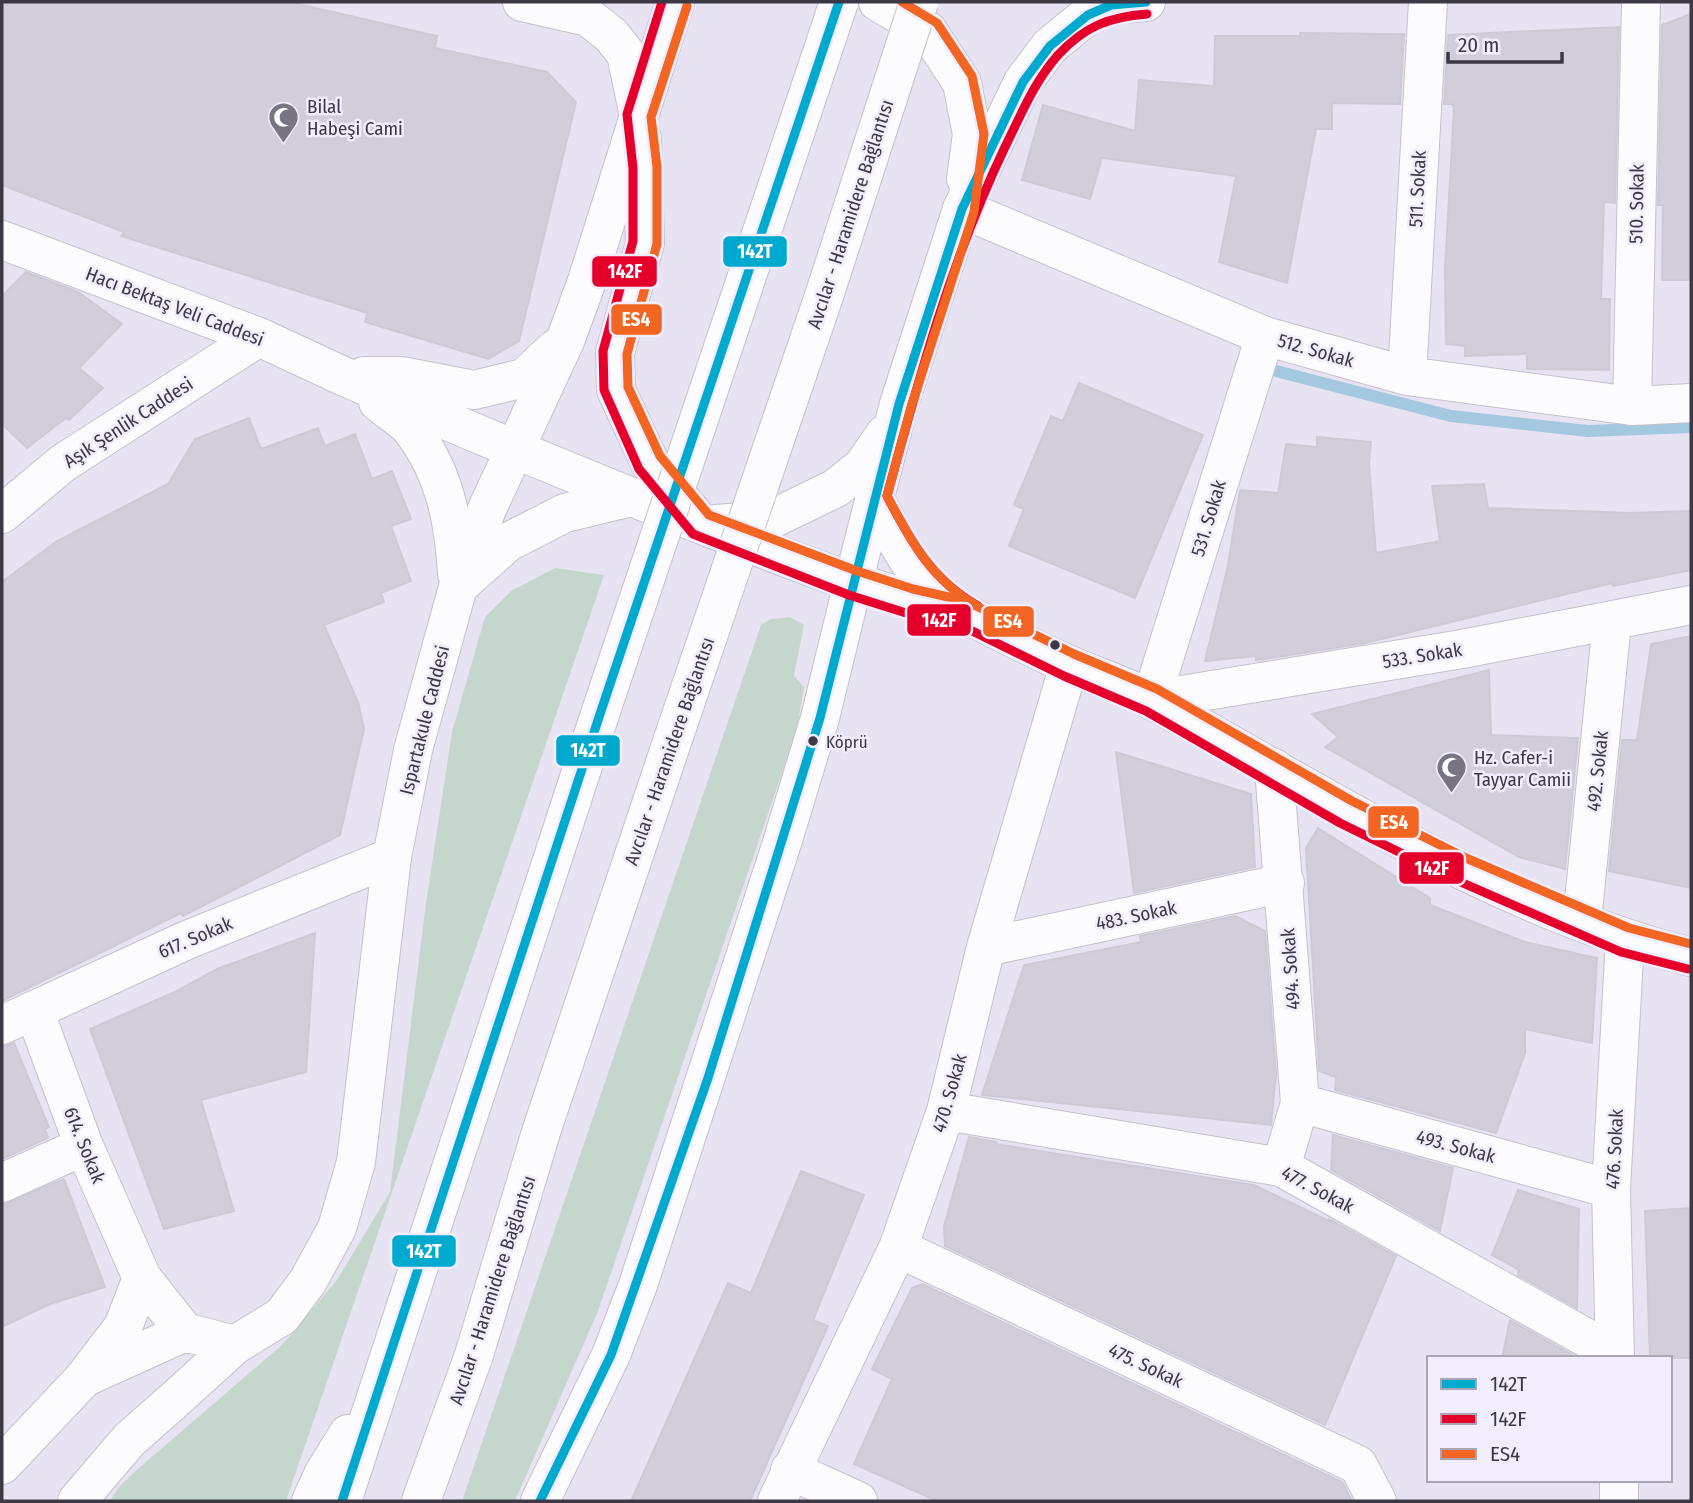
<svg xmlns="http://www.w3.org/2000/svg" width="1693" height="1503" font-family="'Fira Sans Condensed',sans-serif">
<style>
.green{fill:#c5d7cd}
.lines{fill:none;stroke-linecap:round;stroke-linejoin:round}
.stream{stroke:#a3c8df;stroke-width:12}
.building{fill:#d1cdd9;stroke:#cecad5;stroke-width:2}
.street-casing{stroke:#c5c1cd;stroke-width:40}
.secondary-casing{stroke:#c5c1cd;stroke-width:40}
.primary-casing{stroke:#c5c1cd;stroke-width:40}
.highway-casing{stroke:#c5c1cd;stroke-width:40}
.street{stroke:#fcfbfd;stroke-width:38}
.secondary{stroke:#fcfbfd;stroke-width:38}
.primary{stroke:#fcfbfd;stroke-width:38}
.highway{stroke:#fcfbfd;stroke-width:38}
.highway-bridge-casing{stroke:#c5c1cd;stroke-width:40;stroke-linecap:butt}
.highway-bridge{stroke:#fcfbfd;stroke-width:38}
.bus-1-casing{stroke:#f1edfd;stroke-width:14}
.bus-2-casing{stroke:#f1edfd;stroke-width:14}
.bus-3-casing{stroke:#f1edfd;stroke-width:14}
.bus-1{stroke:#00a9ce;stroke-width:9}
.bus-2{stroke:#e4002b;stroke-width:9}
.bus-3{stroke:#f26522;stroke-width:9}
.bus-dot{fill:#3d3944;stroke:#f1edfd;stroke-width:2.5}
.labels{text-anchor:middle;stroke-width:5;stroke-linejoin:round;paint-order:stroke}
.bus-label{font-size:17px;fill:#3d3944;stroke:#f1edfd;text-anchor:start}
.poi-label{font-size:19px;fill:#3d3944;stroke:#f1edfd;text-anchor:start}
.street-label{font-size:19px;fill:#3d3944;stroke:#f1edfd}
.line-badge{stroke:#f1edfd;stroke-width:2.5}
.badge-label{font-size:19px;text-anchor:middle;font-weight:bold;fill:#fff}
</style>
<rect width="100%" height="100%" fill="#e8e3f2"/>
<path class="green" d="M555,568l49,7 -318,926h-176l9,-14 21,-20 143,-123 54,-64 53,-88 36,-289 26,-171 33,-115 26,-26z
M790,617l14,8 -10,51 10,11 -7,42 -199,582 -83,190h-53l299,-876 10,-6z"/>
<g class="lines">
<path class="stream" d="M1276,371l175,45 137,15 103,-4"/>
</g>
<path class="building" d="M2,2h288l147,34 -2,12 112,24 29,30 -57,239 -31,18 -123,-37 2,-9 -246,-77 3,-4 -122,-47z
M1691,14v266h-29l1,-75h-5l4,-180z
M1619,27l-4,176 -11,-1 -3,97h9l-1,71 -82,-1v-15l-62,2v-10l-19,-2 -1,-76 9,-160 -2,-4h-8l4,-69z
M1300,33l104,1 -4,70 -68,-1v26h-16l-29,154 -68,-21 17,-86 -134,-18 -12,41 -68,-19 21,-75 92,26 4,-51 75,6 1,-50h85z
M26,272l52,20 44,32 -43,44 24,20 -34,32 -3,-2 -39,30 -25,-24v-128z
M1079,383l124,52 -68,163 -126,-52 15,-37 -10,-4 37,-89 12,5z
M249,418l12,31 57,-21 7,18 30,-12 17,45 20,-8 19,48 -20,7 20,55 -30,12 3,9 -60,23 34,77 6,27 -24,106 -157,81 -2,-3 -179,88v-419l55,-41 111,-57 27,-45z
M1317,437l54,5 -2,22 7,89 64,-12 -8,-55 52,-2 4,24 143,5 60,-2v59l-78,16 -1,-3 -247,60 -100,16 -9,1v-4l-51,5 23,-96 12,-75 38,3 8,-49 31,3z
M1691,636v252l-82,-17 13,-131h15l14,-96z
M1489,670l2,65 87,3 -13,131 -46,-12 -194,-110 13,-10 -26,-23z
M1116,752l135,42 4,73 -121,26z
M1318,828l112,70v7l95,37 72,16 -5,85 -67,-14v24l-29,80 -161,-43 1,-13 -17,-6 -13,-223z
M1235,916l30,15 11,143 -5,51 -289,-30 42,-130 117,-23 -1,-6z
M315,933l-9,139 -105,28 33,111 -70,18 -74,-200 87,-38 40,-22z
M14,1043l35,84 -4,2 3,9 -46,21v-112z
M1333,1135l120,33 -13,63 -109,-61z
M969,1137l27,5v2l258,41 75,36v-2l67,37 -71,169 -380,-179 -1,-20z
M801,1171l63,24 -51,125 15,6 -78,175h-119l97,-218 23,10z
M64,1179l41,108 -55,17 -48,23v-122z
M1518,1190l61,19 -2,99 -59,-33 1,-5 -27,-15z
M1691,1208v150h-41l-5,-147z
M922,1284l420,198 10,19h-415l-83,-37 38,-85 -20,-10 40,-81z
M1510,1320l66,37v1h-74z"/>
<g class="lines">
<defs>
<path id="street" d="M522,2l66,15 23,18 15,19 13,62
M962,209l303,127 142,40 225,30 59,-3
M1265,336l-114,364 311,-51 229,-44
M1407,376l21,-374
M1632,406l9,-404
M1274,768l26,335 -19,64
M1582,921l30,-299
M986,947l299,-64
M34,1010l50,136 58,132
M2,1025l185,-85 205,-83
M1300,1103l311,86
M946,1111l335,56 334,187
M2,1183l82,-37
M898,1248l460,217 19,36
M1615,1358l-4,-169 14,-249
M2,1465l81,-86
M790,1470l68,31
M1619,1480v21
M777,1501l121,-253 48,-137 40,-164 83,-282"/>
<path id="secondary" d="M2,240l257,97 86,40
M2,514l61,-51 196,-126
M962,612c37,19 73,38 110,54 28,12 57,21 83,36 173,95 343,206 536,255"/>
<path id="primary" d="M878,2l50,29 34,52 10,51 -6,45
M642,138l3,105 -30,110 1,37 34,73 44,52
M364,376h37l73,14 50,-12 31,-29
M345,377c115,50 230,98 347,144 89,35 176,71 270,91
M378,402c10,9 25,17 34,28 33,43 42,92 45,144
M874,497c23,45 39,84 84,112
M715,524l55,-4 66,-32 27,-22 22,-32
M462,583l46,-41 57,-29 66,-16
M853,583l46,-179 63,-195 61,-127 27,-36 38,-31 23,-10 35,-3
M88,1376l97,-44
M83,1379l40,-52 19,-49 43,54 50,13
M171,1403l64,-58 47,-29 26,-35 29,-53 19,-66 36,-305 21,-107 45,-163 29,-78 78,-168 22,-60 88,-279"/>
<path id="highway" d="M77,1501l52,-61 42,-37
M311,1501l13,-28 24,-39
M342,1501l259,-790
M421,1501l53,-146 67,-223 132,-393
M540,1501l71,-146 27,-70 144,-442 38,-125 33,-135"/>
</defs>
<use href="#street" class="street-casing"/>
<use href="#secondary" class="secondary-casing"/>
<use href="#primary" class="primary-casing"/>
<use href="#highway" class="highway-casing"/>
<use href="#street" class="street"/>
<use href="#secondary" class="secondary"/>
<use href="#primary" class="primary"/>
<use href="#highway" class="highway"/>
<defs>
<path id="highway-bridge" d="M601,711l238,-709
M673,739l152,-446 94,-291"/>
</defs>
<use href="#highway-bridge" class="highway-bridge-casing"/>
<use href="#highway-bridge" class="highway-bridge"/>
<defs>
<path id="bus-1" d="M342,1501l259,-790 238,-709
M540,1501l71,-146 97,-277 112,-360 79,-314 63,-195 61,-127 27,-36 38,-31 23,-10 35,-3"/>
<path id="bus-2" d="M662,2l-35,112 6,54v73l-30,110 1,39 35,79 54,65 156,61 57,18 52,11 106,52 82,35 194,112 116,57 165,72 67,17
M978,606c-46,-26 -67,-64 -91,-110 32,-119 65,-238 118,-349 16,-32 29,-65 53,-92 27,-29 51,-38 89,-41"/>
<path id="bus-3" d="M902,2l35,21 35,53 12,58 -10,78 -63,195 -24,89c24,46 45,84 90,110
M687,6l-36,111 6,50v77l-30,110 1,33 32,69 49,59 148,56 56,18 53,12 108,53 83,35 195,112 114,57 163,70 62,16"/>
</defs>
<use href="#bus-1" class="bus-1-casing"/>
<use href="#bus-2" class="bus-2-casing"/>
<use href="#bus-3" class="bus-3-casing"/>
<use href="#bus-1" class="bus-1"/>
<use href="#bus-2" class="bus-2"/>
<use href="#bus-3" class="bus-3"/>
</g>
<defs>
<symbol id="mosque-pin" viewBox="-11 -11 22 30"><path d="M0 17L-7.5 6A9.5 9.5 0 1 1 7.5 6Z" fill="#797481" stroke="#f1edfd"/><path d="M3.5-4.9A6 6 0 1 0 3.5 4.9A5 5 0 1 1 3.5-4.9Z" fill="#fff"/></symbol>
</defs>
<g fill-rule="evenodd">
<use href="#mosque-pin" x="266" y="100" width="35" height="47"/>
<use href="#mosque-pin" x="1434" y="750" width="35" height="47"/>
</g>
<g class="bus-dot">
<circle cx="1055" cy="645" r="6"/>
<circle cx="813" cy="741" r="6"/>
</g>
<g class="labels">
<g class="bus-label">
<text x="826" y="748">Köprü</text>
</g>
<g class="poi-label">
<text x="307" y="113">Bilal<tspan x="307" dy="22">Habeşi Cami</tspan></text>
<text x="1474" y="764">Hz. Cafer-i<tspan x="1474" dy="22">Tayyar Camii</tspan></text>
</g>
<g class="street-label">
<text transform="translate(1417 189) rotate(-87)" y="7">511. Sokak</text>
<text transform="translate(1636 204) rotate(-89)" y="7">510. Sokak</text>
<text transform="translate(850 214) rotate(-72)" y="7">Avcılar - Haramidere Bağlantısı</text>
<text transform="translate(175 306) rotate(21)" y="7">Hacı Bektaş Veli Caddesi</text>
<text transform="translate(1316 350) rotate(16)" y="7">512. Sokak</text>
<text transform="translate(128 422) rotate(-33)" y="7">Aşık Şenlik Caddesi</text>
<text transform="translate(1208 518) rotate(-73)" y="7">531. Sokak</text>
<text transform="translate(1422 655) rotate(-9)" y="7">533. Sokak</text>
<text transform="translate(424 720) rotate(-76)" y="7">Ispartakule Caddesi</text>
<text transform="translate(669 751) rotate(-71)" y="7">Avcılar - Haramidere Bağlantısı</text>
<text transform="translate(1597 771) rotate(-84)" y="7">492. Sokak</text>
<text transform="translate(1136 915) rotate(-12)" y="7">483. Sokak</text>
<text transform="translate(195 937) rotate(-23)" y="7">617. Sokak</text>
<text transform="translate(1290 969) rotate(-94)" y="7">494. Sokak</text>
<text transform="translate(949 1093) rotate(-74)" y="7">470. Sokak</text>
<text transform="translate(85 1145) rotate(68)" y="7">614. Sokak</text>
<text transform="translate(1456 1146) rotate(15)" y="7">493. Sokak</text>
<text transform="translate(1614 1149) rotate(-87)" y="7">476. Sokak</text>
<text transform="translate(1318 1189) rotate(28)" y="7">477. Sokak</text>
<text transform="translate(492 1290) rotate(-72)" y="7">Avcılar - Haramidere Bağlantısı</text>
<text transform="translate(1146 1365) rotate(25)" y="7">475. Sokak</text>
</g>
</g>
<g class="line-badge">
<rect x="722" y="235" width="66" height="33" rx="7" fill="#00a9ce"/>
<rect x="591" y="255" width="67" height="33" rx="7" fill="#e4002b"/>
<rect x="610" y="303" width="53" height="33" rx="7" fill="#f26522"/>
<rect x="906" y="603" width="66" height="34" rx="7" fill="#e4002b"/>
<rect x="982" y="605" width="53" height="33" rx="7" fill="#f26522"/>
<rect x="555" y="734" width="66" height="33" rx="7" fill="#00a9ce"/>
<rect x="1367" y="805" width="53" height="34" rx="7" fill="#f26522"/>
<rect x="1398" y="851" width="67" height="34" rx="7" fill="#e4002b"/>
<rect x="391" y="1234" width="66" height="34" rx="7" fill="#00a9ce"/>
</g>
<g class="badge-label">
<text x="755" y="258">142T</text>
<text x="625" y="278">142F</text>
<text x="636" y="326">ES4</text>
<text x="939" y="627">142F</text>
<text x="1008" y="628">ES4</text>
<text x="588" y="757">142T</text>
<text x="1394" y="829">ES4</text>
<text x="1432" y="875">142F</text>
<text x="424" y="1258">142T</text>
</g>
<rect width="1693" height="1503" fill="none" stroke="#3d3944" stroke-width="7"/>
<rect x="1427" y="1356" width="245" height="126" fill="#f1edfd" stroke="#a9a5b3" stroke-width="2"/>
<rect x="1441" y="1379" width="35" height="10" fill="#00a9ce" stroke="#a9a5b3" stroke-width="2"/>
<text x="1490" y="1391" font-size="21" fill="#3d3944">142T</text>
<rect x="1441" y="1414" width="35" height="10" fill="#e4002b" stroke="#a9a5b3" stroke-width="2"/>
<text x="1490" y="1426" font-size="21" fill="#3d3944">142F</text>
<rect x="1441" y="1449" width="35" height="10" fill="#f26522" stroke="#a9a5b3" stroke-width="2"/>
<text x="1490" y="1461" font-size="21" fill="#3d3944">ES4</text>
<path d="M1448 52v10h114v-10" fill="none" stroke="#3d3944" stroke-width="3.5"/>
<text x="1458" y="52" font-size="21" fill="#3d3944" stroke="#f1edfd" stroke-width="5" paint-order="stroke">20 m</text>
</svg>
